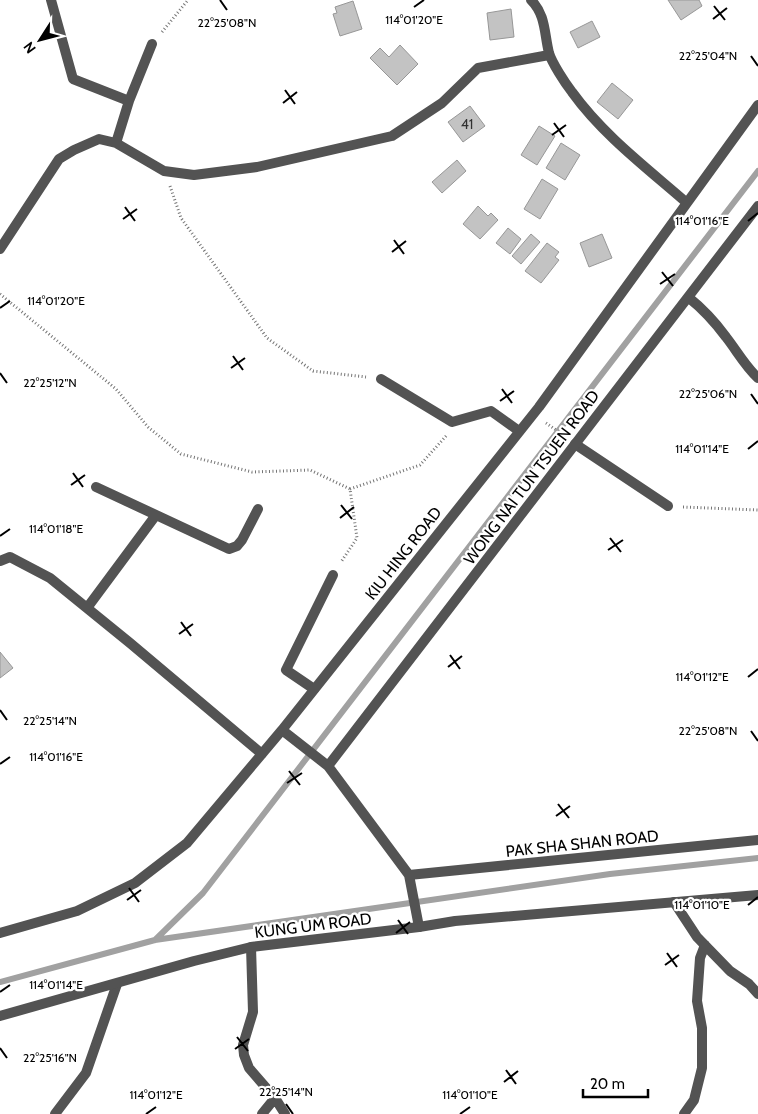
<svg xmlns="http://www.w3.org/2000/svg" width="758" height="1114" font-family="Cabin,sans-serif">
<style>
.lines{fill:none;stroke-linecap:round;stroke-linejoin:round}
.stream{stroke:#a1a1a1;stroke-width:6}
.building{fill:#c3c3c3;stroke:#979797}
.path{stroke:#757575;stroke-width:3;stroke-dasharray:1 2.5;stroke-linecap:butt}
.service{stroke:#535353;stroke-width:10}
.minor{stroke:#535353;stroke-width:10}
.tertiary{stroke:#535353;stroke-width:10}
.ticks{fill:none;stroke:#000;stroke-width:2}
.labels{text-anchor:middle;stroke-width:4.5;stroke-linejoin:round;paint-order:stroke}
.number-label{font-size:14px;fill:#313131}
.street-label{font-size:16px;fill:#000;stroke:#fff}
.ticks-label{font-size:12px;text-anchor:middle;fill:#000;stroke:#fff;stroke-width:4.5;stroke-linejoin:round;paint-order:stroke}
</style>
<rect width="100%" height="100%" fill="#fff"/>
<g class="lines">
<path class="stream" d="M155,940l48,-47 555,-722
M0,982l155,-42 455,-66 148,-16"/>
</g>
<path class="building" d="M668,0h31l3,6 -21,14z
M353,1l9,28 -22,7 -7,-22 4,-1 -2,-6z
M511,9l3,28 -24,3 -3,-27z
M592,21l8,16 -22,11 -8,-16z
M400,45l18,19 -21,21 -27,-27 10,-10 9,9z
M612,83l21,17 -15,19 -21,-17z
M470,106l15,20 -22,16 -15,-20z
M539,126l16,10 -18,29 -16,-10z
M561,143l19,12 -15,25 -19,-12z
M457,160l9,11 -24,22 -10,-11z
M542,179l16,10 -18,30 -16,-10z
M478,206l10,10 3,-3 7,7 -18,19 -17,-15z
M508,228l13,11 -11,15 -14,-11z
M531,234l9,8 -19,22 -9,-8z
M602,234l10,24 -23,9 -9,-24z
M547,243l12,9 -4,5 4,3 -18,23 -16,-12z
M0,652l13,16 -13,10z"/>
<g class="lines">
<path class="path" d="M162,32l26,-32
M170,186l11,32 86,120 46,33 53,6
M0,294l116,95 32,38 33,27 71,18 58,-2 40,19 7,49 -16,24
M546,423l17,12
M350,489l70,-24 27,-30
M683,507l75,3"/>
<path class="service" d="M575,444l93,62
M314,689l-28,-19 47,-95"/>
<path class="minor" d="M51,0l22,79 56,22
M531,0c15,15 13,33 18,53 3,10 16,30 23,39 31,43 75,76 115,111
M116,143l13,-42 23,-57
M0,249l59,-90 15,-9 25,-11 17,4 48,28 30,4 63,-8 135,-31 50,-33 36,-35 71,-13
M688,297c15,12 27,25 38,40 11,14 19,29 32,41
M381,379l71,43 39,-11 28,20
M96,487l133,62 8,-3 5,-6 16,-31
M0,561l10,-4 40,21 80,65 132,111
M87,608l69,-93
M282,730l46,36
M409,875l349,-35
M674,902l23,35 33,34 19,13 9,10
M419,927l-10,-52 -81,-109 430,-560
M0,933l77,-22 58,-28 52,-40 95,-113 257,-323 219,-302
M251,947l2,65 -10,33 1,10 5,13 26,30 10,16
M55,1114l31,-41 31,-89
M262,1114l13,-16
M684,1114l10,-14 8,-32v-40l-5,-27 3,-43 5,-13"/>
<path class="tertiary" d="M0,1016l194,-55 57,-14 168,-20 36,-6 303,-26"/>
</g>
<path class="ticks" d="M220,0l7,10M714,6l11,14M414,7l10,-7M713,19l14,-11M751,56l7,10M285,90l10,14M283,103l14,-11M554,123l10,14M552,135l14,-10M125,207l10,14M123,219l14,-10M748,221l10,-8M394,240l10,14M392,252l14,-11M662,272l11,14M660,284l15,-10M0,308l10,-7M233,356l10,14M231,368l14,-10M0,373l7,10M502,389l10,14M751,394l7,10M500,401l14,-10M748,449l10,-8M73,473l10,14M71,485l14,-10M341,505l11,14M340,518l14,-11M0,536l10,-7M610,538l11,14M608,550l15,-10M181,622l10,14M179,634l14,-10M450,655l10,14M448,667l14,-11M748,677l10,-8M0,710l7,10M751,731l7,10M0,764l10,-7M289,771l11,14M287,783l15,-10M558,804l11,14M556,816l14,-10M129,888l10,14M127,900l14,-10M748,905l10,-8M398,920l10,14M396,933l14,-11M667,953l10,14M665,965l14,-10M0,992l10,-7M237,1037l11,14M0,1048l7,10M235,1049l14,-10M506,1070l10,14M504,1082l14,-11M286,1104l7,10M146,1114l10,-7M460,1114l10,-7"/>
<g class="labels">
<g class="number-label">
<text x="467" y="129">41</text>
</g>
<g class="street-label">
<text transform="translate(531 477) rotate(-53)" y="6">WONG NAI TUN TSUEN ROAD</text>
<text transform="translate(403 553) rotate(-52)" y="6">KIU HING ROAD</text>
<text transform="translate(582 843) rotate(-6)" y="6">PAK SHA SHAN ROAD</text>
<text transform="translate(313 925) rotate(-7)" y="6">KUNG UM ROAD</text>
</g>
</g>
<g class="ticks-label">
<text x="414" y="24">114°01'20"E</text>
<text x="227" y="27">22°25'08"N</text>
<text x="708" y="60">22°25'04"N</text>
<text x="702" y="225">114°01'16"E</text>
<text x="56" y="305">114°01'20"E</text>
<text x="50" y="387">22°25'12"N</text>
<text x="708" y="398">22°25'06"N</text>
<text x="702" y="453">114°01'14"E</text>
<text x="56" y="533">114°01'18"E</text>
<text x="702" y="681">114°01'12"E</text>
<text x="50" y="725">22°25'14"N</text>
<text x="708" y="735">22°25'08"N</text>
<text x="56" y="761">114°01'16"E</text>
<text x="702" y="909">114°01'10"E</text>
<text x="56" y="989">114°01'14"E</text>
<text x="50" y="1062">22°25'16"N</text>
<text x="286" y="1096">22°25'14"N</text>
<text x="156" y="1099">114°01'12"E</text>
<text x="470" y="1099">114°01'10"E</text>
</g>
<g transform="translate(40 40) rotate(234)" stroke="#ffffff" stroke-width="4" paint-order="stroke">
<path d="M0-4L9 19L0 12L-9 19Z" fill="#000000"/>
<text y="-8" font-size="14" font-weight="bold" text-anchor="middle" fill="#000000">N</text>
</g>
<path d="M583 1089v8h65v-8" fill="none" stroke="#000000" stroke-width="2.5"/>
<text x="590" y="1089" font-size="15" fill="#000000" stroke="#ffffff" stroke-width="4" paint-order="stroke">20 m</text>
</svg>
